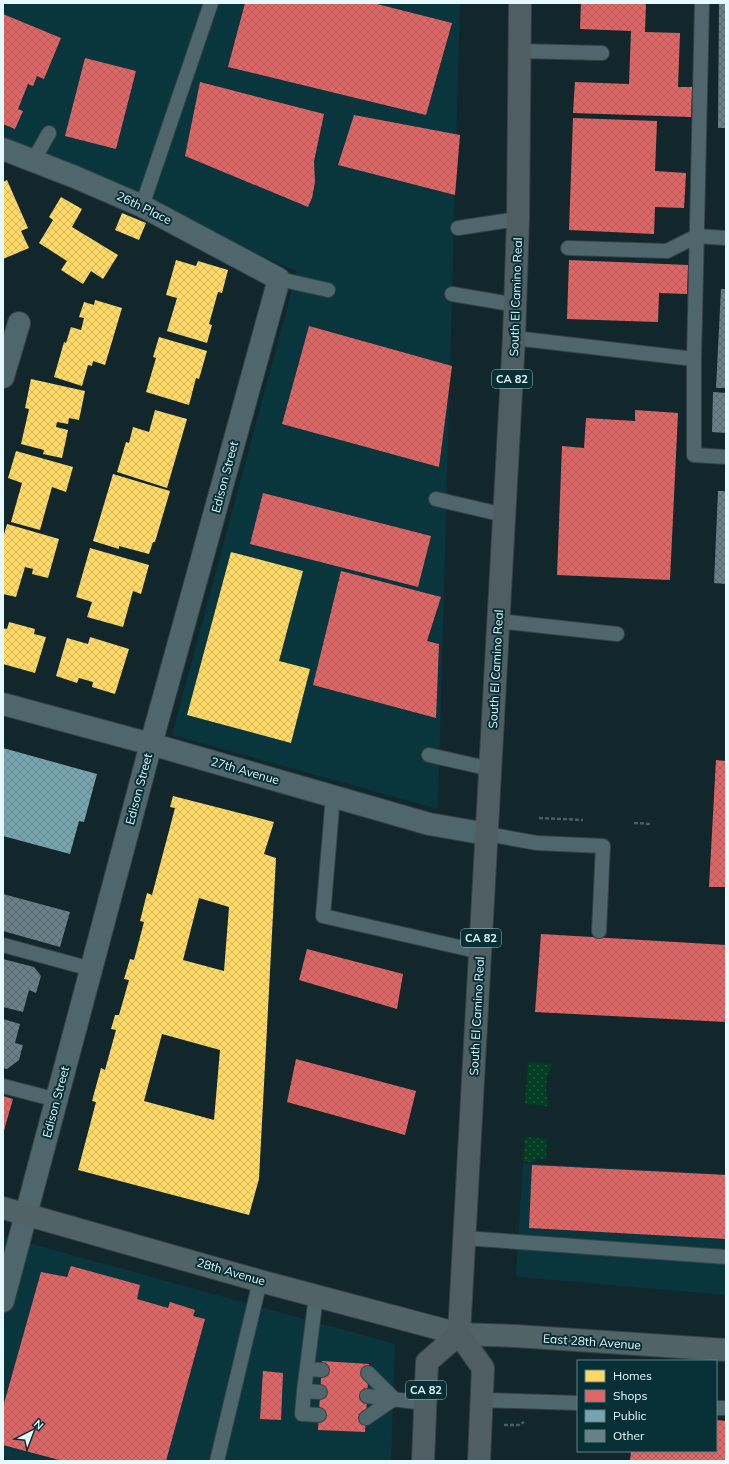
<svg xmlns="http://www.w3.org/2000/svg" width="729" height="1464" font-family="Mulish,sans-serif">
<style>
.built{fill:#09353d}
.grass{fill:url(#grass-dots)}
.homes{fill:url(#homes-cross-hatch);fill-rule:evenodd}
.shops{fill:url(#shops-cross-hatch)}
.public{fill:url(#public-cross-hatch)}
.building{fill:url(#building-cross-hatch)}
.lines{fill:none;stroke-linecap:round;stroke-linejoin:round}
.lane-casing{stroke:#344246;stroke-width:16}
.street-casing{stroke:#344246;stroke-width:24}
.secondary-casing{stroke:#344246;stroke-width:24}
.primary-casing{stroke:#344246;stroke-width:24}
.path{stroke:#495d62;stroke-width:2.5;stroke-dasharray:4 2;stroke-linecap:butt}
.lane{stroke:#4f676c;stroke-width:14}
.street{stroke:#4f676c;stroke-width:22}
.secondary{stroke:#506367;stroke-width:22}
.primary{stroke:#4f5e62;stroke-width:22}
.labels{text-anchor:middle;stroke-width:4;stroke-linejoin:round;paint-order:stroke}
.shield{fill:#072f36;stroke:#a2bcc2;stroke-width:1}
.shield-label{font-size:11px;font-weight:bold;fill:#e5f9fe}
.street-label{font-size:12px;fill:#e5f9fe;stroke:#072f36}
</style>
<defs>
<pattern id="grass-dots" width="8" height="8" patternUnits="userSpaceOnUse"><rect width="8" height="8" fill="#023e21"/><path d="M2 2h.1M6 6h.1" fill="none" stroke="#275b42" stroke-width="1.8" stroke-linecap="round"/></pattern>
<pattern id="homes-cross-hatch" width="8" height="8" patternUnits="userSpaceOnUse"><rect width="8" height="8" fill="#ffd966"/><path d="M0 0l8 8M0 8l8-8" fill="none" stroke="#d0b660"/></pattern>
<pattern id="shops-cross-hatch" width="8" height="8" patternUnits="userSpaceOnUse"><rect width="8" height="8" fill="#e06666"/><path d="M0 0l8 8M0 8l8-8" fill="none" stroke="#aa5d5d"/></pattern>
<pattern id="public-cross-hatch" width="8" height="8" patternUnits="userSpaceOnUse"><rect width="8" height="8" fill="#76a5af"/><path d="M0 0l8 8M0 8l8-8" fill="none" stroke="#678a91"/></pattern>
<pattern id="building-cross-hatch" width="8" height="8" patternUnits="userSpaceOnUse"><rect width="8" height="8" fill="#698089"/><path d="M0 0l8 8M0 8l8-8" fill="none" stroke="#59686e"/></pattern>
</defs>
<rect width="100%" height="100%" fill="#12272c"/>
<path class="built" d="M3,3h457l-22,806 -266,-74 125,-464 -294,-125z
M523,1163l203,11v121l-208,-18 -2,-2z
M3,1236l392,108 -4,117h-388z"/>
<path class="grass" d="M528,1062l24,2c-7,16 -7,25 -4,42l-23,-2z
M525,1137l22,2 -1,20 -10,-1v4h-13z"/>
<path class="homes" d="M7,180l21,48 -7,3 8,17 -26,11v-77z
M61,197l21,12 -10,18 46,28 -15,24 -12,-8 -8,13 -22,-14 6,-9 -28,-18 14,-23 -4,-3z
M122,213l24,10 -7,17 -24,-10z
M176,260l20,6 2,-5 30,9 -6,23 -4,-1 -9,32 3,1 -5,18 -40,-12 10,-33 -11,-3z
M95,300l27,8 -17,57 -12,-4 -1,5 -4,-1 -6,21 -28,-9 10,-35 2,1 5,-16 10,3 3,-12 -5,-1 5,-15 10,3z
M159,337l48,14 -8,28 -3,-1 -7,27 -43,-13 10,-34 -3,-1z
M31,379l54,12 -6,29 -10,-2 -1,6 -11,-2 -1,5 12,3 -6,28 -19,-4 1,-4 -23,-6 8,-35 -4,-1z
M155,410l32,9 -20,69 -50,-16 9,-30 3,1 4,-16 16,5z
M16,451l57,16 -7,25 -14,-5 -12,43 -29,-8 11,-39 -14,-5z
M113,474l57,17 -15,51h-2l-4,12 -30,-8v3l-26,-8z
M7,524l52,15 -11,39 -16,-4 1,-5 -8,-2 -9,30 -13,-3v-56z
M90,548l59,17 -8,29 -8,-3 -10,36 -36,-10 5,-15 -16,-5z
M231,552l72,19 -24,90 31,8 -19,74 -104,-28z
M9,622l26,7 -1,5 12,3 -11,36 -32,-9v-36l4,1z
M90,637l39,12 -14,45 -23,-7 1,-5 -14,-4 -2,5 -21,-7 11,-38 21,6z
M173,796l101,26 -10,32 12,4 -17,321 -10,36 -171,-45 18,-68 -4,-1 9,-33 4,2 11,-40 -5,-1 4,-14h4l10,-35 -5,-1 6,-20 4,1 10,-38 -4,-1 7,-28 5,2 23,-87 -5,-1zM199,898l30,9 -5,64 -41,-11zM162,1034l58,16 -6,70 -70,-19z"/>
<path class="shops" d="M245,3h128l79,20 -26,92 -198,-48z
M581,3h65l-1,29 35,1 -2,54h14l-1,30 -118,-4 2,-31 54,2 2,-53 -51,-2z
M3,14l58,24 -17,41 -7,-3 -4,10 -5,-2 -10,25 5,2 -8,18 -12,-5z
M85,58l51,13 -20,78 -51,-13z
M200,82l124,32 -10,47 1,21 -3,16 -4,9 -123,-51z
M354,115l106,20 -5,60 -117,-30z
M573,118l84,3 -2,50 31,2 -2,35 -29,-1 -1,27 -85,-4z
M569,260l119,5 -1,29 -28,-1 -1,29 -91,-3z
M309,326l143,40 -13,101 -157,-43z
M635,410l43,3 -8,167 -113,-5 5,-129 22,2 2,-30 49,3z
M263,493l168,43 -13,51 -168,-43z
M341,571l100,26 -14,44 12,3 -3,74 -123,-33z
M716,760l10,1v126h-17z
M541,934l185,11v77l-191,-10z
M307,949l96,25 -6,35 -98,-29z
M296,1059l120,32 -11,44 -118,-33z
M3,1096l10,3 -10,35z
M532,1165l194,10v64l-197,-11z
M71,1266l69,19 -3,14 31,9 2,-6 25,8 -2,6 12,3 -39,142h-103l-60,-16v-38l38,-135 26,5z
M322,1361l47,3 -4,68 -47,-2z
M263,1371l20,2 -2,47 -21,-1z
M716,1420l10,1v40h-96l1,-10h85z"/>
<path class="public" d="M3,748l94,26 -13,48 -5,-1 -9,33 -67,-18z"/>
<path class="building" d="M719,3h7v125h-8z
M721,289h5v99h-10z
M713,392l13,1v40l-14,-1z
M718,491h8v93l-12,-1z
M3,894l67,18 -10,35 -57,-16z
M3,959l31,8 7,9 -5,17 -7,-3 -6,22 -20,-5z
M3,1019l17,5 -5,19 8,2 -4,15 -12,9 -4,-1z"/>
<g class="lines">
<defs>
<path id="lane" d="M702,3l-8,356v96l32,2
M519,51l83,2
M33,161l16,-28
M142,206l69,-203
M458,228l60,-9
M568,248l99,3 30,-15 29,2
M279,279l49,11
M452,294l64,11
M514,338l180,21
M436,499l68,16
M498,621l119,13
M429,755l62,14
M333,796l-10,120 158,36
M487,834l50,9 66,3 -4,85
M3,945l88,24
M3,1086l54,14
M464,1238l262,19
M316,1296l-12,95 16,1
M307,1369l15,1
M304,1391l-2,23 17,1
M367,1396l58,7
M482,1400l96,3
M716,1408h10
M366,1418l28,-19 -26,-26
M217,1461l43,-180"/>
<path id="street" d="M3,149l72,28 67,29 137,73 -128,465 -148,557
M3,377l16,-54
M3,704l148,40 278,80 58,10"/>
<path id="secondary" d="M3,1208l257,73 199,53 57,2 210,14"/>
<path id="primary" d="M423,1461l4,-99 32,-28
M479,1461l4,-93 -24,-34 55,-996 4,-119 2,-216"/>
</defs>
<use href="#lane" class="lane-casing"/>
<use href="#street" class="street-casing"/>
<use href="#secondary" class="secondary-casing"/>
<use href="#primary" class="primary-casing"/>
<path class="path" d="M539,818l44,2
M634,823l17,1
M504,1425h15l5,-3"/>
<use href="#lane" class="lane"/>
<use href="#street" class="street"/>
<use href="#secondary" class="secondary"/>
<use href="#primary" class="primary"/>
</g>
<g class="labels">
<g class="shield">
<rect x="492" y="370" width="40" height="18" rx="3"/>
<rect x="461" y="929" width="40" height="18" rx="3"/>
<rect x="406" y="1381" width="40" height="18" rx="3"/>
</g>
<g class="shield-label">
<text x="512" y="383">CA 82</text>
<text x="481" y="942">CA 82</text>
<text x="426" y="1394">CA 82</text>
</g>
<g class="street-label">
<text transform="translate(144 208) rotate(26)" y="4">26th Place</text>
<text transform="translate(516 297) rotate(-88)" y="4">South El Camino Real</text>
<text transform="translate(225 477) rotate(-75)" y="4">Edison Street</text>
<text transform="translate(496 669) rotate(-87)" y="4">South El Camino Real</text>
<text transform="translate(245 771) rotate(16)" y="4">27th Avenue</text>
<text transform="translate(139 789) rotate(-75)" y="4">Edison Street</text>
<text transform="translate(477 1016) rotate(-87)" y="4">South El Camino Real</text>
<text transform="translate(56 1102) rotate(-75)" y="4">Edison Street</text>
<text transform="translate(231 1272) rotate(16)" y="4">28th Avenue</text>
<text transform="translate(592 1342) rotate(4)" y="4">East 28th Avenue</text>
</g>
</g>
<rect width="729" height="1464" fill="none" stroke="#e5f9fe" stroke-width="8"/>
<rect x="577" y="1360" width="140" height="92" fill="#072f36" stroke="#608086"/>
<rect x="585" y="1370" width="20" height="12" fill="#ffd966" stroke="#608086"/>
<text x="613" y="1380" font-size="12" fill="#e5f9fe">Homes</text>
<rect x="585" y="1390" width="20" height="12" fill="#e06666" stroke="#608086"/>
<text x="613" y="1400" font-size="12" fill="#e5f9fe">Shops</text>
<rect x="585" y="1410" width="20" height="12" fill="#76a5af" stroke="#608086"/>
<text x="613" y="1420" font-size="12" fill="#e5f9fe">Public</text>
<rect x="585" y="1430" width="20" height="12" fill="#698089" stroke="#608086"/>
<text x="613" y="1440" font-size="12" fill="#e5f9fe">Other</text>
<g transform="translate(32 1432) rotate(42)" stroke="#072f36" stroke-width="3" paint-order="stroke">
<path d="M0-3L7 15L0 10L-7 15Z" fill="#e5f9fe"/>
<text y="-6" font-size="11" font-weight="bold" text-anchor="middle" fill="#e5f9fe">N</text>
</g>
</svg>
